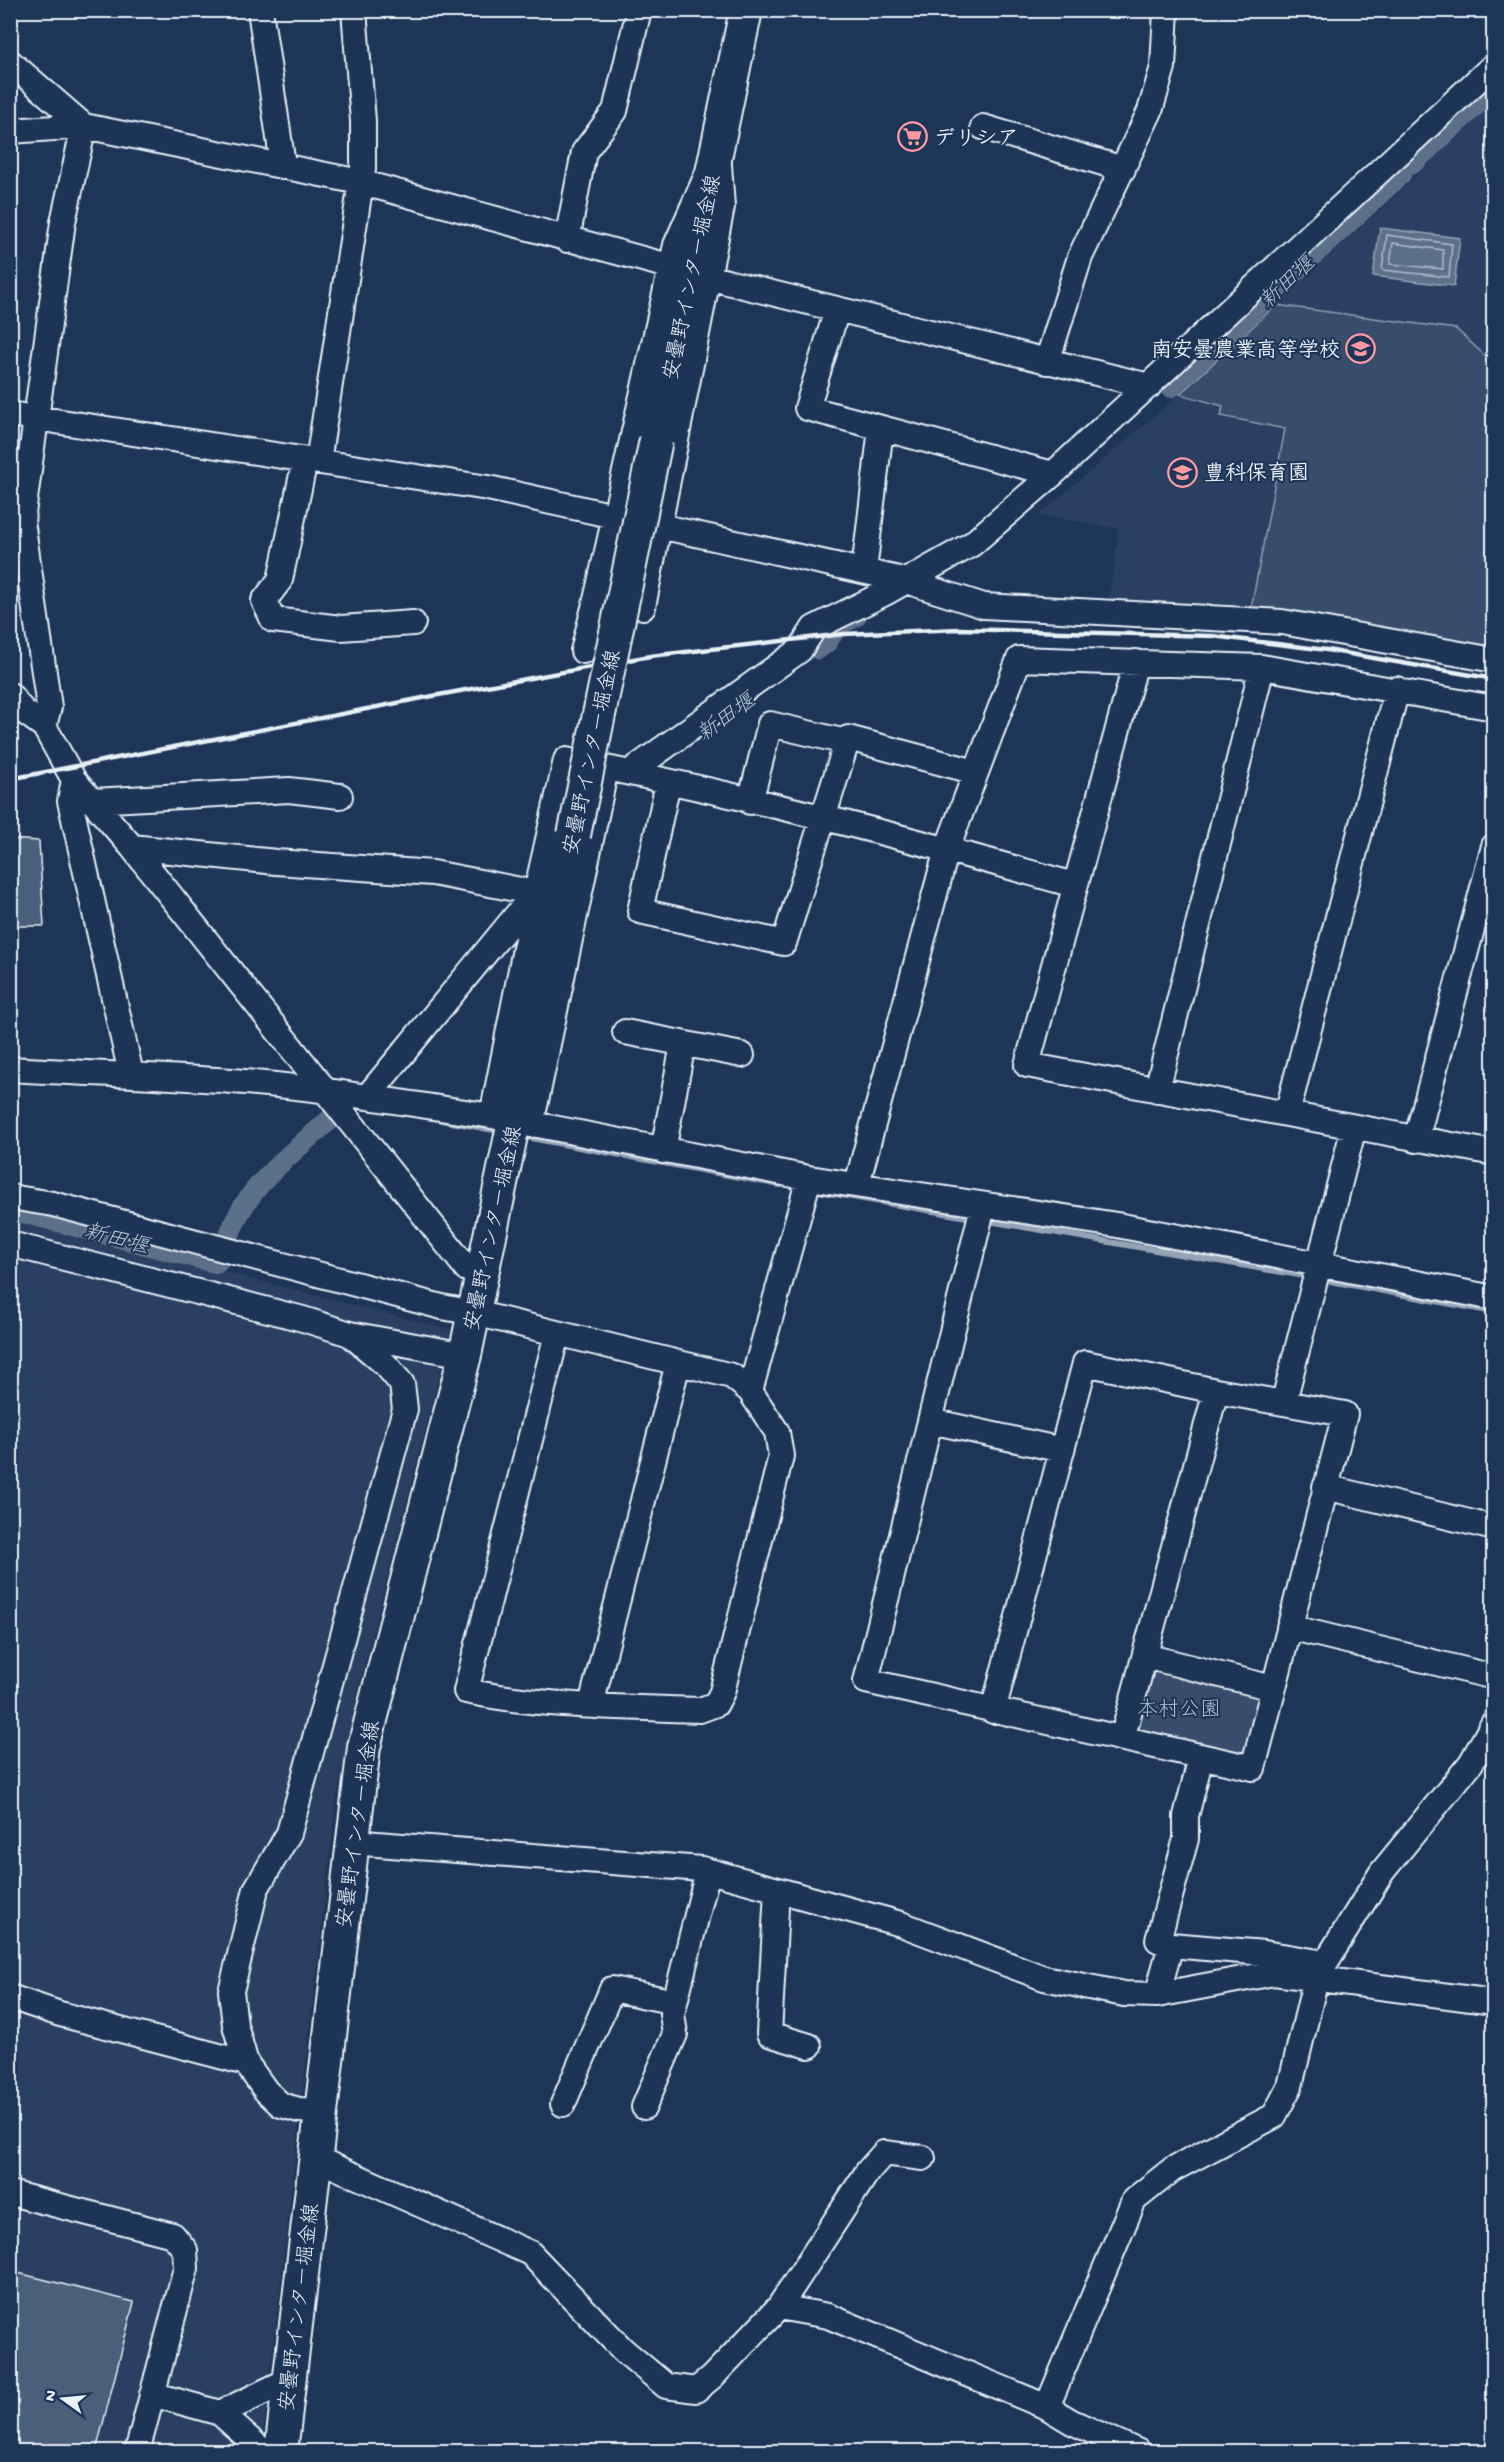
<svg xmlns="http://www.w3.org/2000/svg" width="1504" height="2462" font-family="'Gochi Hand','Klee One',sans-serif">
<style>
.built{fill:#2a4162}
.green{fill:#374d6c;stroke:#909fb2;stroke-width:1.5}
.water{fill:#5d7089;stroke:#95a4b5;stroke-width:1.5}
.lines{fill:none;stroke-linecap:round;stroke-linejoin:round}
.shore{stroke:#b0bdcc;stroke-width:1.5}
.stream{stroke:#95a4b5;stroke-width:6}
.canal{stroke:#5d7089;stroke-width:21}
.building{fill:#495e7a;stroke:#e8f1f8;stroke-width:1.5}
.minor-casing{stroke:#e8f1f8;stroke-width:28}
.major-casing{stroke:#e8f1f8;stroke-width:36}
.minor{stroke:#1d3557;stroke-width:24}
.major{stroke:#1d3557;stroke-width:32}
.rail{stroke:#e8f1f8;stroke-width:4.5}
.major-bridge-casing{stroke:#e8f1f8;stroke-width:36;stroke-linecap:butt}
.major-bridge{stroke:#1d3557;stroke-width:32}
.labels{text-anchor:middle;stroke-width:4.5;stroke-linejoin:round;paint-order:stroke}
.poi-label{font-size:21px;font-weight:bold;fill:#e8f1f8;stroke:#1d3557;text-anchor:start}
.street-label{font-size:21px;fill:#e8f1f8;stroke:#1d3557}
.park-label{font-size:21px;fill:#b3c0ce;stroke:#1d3557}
.water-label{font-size:22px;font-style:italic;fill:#b7c4d1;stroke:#1d3557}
</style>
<rect width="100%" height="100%" fill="#1d3557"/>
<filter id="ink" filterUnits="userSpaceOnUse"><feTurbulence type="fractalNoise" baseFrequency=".0167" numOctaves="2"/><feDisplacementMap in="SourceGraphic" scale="12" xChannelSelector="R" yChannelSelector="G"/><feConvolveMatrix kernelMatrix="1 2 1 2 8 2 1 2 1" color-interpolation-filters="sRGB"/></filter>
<g filter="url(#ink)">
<path class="built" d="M1493,105v548l-385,-50 11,-74 -80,-14 141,-121z
M10,1217l441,113 -93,360 -22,112 -75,649h-250z"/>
<path class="green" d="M1276,305l180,24 37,34v290l-243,-39 35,-185 -64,-13 2,-10 -43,-12z
M1161,1667l94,24 5,10 -12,48 -13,6 -92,-20 -6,-11 13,-51z"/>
<path class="water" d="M1380,228l80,10 -6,48 -81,-10z"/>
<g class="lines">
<path class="shore" d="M1387,235l65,9 -3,33 -67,-7z
M1393,243l50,7v19l-53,-5z"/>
<path class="stream" d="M441,1120l63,12
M520,1136l261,49
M812,1190l161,28
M983,1220l327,57
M1320,1279l174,33"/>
<path class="canal" d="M1412,164l82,-75
M1171,387l230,-213
M818,649l9,-7 11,-17 18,-9
M10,1209l207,54 3,-7
M227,1242c16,-55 66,-89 107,-126"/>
</g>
<path class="building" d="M10,839l29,2 5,85h-34z
M10,2271l124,31 -38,149h-86z"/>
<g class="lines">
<defs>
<path id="minor" d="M260,10l23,155
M10,62l74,64
M983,127l140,42
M10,131l74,-5 276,56 367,100 422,104
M718,150l4,57 -79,400 -46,-11 79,-351z
M567,240l17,-88 31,-41 24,-101
M837,310l-30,98 246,66
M1047,362l33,-105 70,-146 13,-44 3,-57
M10,414l478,74 415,92 81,26 298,16 212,38
M305,460l-25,120 -16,21 9,19 68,8 72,-5
M318,462l45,-293v-48l-9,-111
M864,571l17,-143
M583,651l14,-55
M1136,662l-109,403 467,88
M10,695l13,16 21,15 30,54 58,67 335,422 16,6
M44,726l5,-19 -27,-186 41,-299 21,-96
M630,772l170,-122 14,-22 71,-35 87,-49 81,-70 441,-409
M74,780l-4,21 61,273
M668,783l-28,128 144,32 64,-205 128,34
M93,801l196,-11 51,6
M750,802l20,-78 76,18
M132,847l144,15 157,11 103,20
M625,1032l117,23
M10,1069c119,7 240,8 357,28l167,-203
M1157,1090l105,-423
M367,1097l125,19 317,62 308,47 377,73
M1287,1114l110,-425
M492,1116l44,-223 30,-133c170,33 340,77 508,125
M531,1125l75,-357
M1416,1140l78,-294
M663,1151l20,-107
M857,1184l90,-335 72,-190 243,8 232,41
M10,1197l43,7 389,103 33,6 257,63 18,15 59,-213
M10,1244l293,75 47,15 115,21
M557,1334l-91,357c76,16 155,16 234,19l16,-6 6,-12 59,-236 -4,-24 -27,-41
M1284,1401l70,-274
M931,1421l131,29 23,-87 131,28 129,23 -92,354 -387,-87 117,-475
M1325,1487l169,41
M1289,1627l205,50
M1145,1656l128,32
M591,1705l87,-342
M993,1711l69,-261
M1122,1739l94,-348
M1201,1757l-15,59v23l-28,101 13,5 93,8 61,10
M351,1842l351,27 199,55 143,54 80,16 33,1 117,-22 220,29
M777,1890l-8,144 40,12
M1157,1995l14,-50
M10,1997l50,17 186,49
M563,2104l49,-115 63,13
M644,2107l31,-73 -3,-20 36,-143
M320,2111l-21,-1 -18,-5 -15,-14 -20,-28 -11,-38 -4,-34 25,-102 33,-56 116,-424 -3,-25 -17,-20 -35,-30
M315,2158l215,95 93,97 43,36 30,4 16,-13 67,-70 49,9 219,91 25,15 67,30
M10,2193l163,42 12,15 1,18 -49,184
M779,2307l89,-136 16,-18 39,5
M152,2394l68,19 44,39
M1047,2407l87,-207 39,-31 101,-53 16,-30 26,-108 66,-106 89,-109 23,-41
M220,2413l69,-33"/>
<path id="major" d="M656,440l90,-430
M281,2452l83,-705 101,-392 109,-520"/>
</defs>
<use href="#minor" class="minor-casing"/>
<use href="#major" class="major-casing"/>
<use href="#minor" class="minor"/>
<use href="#major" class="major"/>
<path class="rail" d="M10,779l423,-83 217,-40 194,-22 115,-5 253,7 115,14 167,29"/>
<defs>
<path id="major-bridge" d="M574,835l82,-395"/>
</defs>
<use href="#major-bridge" class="major-bridge-casing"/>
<use href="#major-bridge" class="major-bridge"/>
</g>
</g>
<defs>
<symbol id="supermarket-ring" viewBox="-11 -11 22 22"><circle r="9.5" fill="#1d3557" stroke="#ff9aa2" stroke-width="1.5"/><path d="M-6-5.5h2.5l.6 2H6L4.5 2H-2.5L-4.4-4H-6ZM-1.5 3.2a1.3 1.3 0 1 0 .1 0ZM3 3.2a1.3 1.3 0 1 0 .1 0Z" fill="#ff9aa2"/></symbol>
<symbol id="school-ring" viewBox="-11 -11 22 22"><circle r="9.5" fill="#1d3557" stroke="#ff9aa2" stroke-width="1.5"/><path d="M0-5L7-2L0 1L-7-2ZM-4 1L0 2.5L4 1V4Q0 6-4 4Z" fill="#ff9aa2"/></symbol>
</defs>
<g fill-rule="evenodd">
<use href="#supermarket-ring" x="896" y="120" width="33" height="33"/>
<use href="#school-ring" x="1344" y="332" width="33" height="33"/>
<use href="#school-ring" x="1166" y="456" width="33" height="33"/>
</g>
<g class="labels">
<g class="poi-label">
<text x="934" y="144">デリシア</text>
<text x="1340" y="356" text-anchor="end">南安曇農業高等学校</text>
<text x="1204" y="479">豊科保育園</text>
</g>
<g class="street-label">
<text transform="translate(691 277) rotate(-78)" y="7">安曇野インター堀金線</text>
<text transform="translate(591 752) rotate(-78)" y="7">安曇野インター堀金線</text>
<text transform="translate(492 1228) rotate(-78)" y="7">安曇野インター堀金線</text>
<text transform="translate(357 1824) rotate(-82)" y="7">安曇野インター堀金線</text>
<text transform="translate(298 2307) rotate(-83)" y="7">安曇野インター堀金線</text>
</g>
<g class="park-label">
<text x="1179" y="1715">本村公園</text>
</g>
<g class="water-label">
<text transform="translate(1286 281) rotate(-43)" y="8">新田堰</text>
<text transform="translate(725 716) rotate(-36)" y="8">新田堰</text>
<text transform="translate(117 1237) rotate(15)" y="8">新田堰</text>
</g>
</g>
<rect width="1504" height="2462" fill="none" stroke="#1d3557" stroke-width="36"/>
<rect x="18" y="18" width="1468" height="2426" fill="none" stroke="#e8f1f8" stroke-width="2" filter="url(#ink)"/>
<g transform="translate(63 2399) rotate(285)" stroke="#1d3557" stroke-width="4.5" paint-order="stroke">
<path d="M0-4.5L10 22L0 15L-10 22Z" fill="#e8f1f8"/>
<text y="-9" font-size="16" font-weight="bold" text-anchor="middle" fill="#e8f1f8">N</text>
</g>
</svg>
